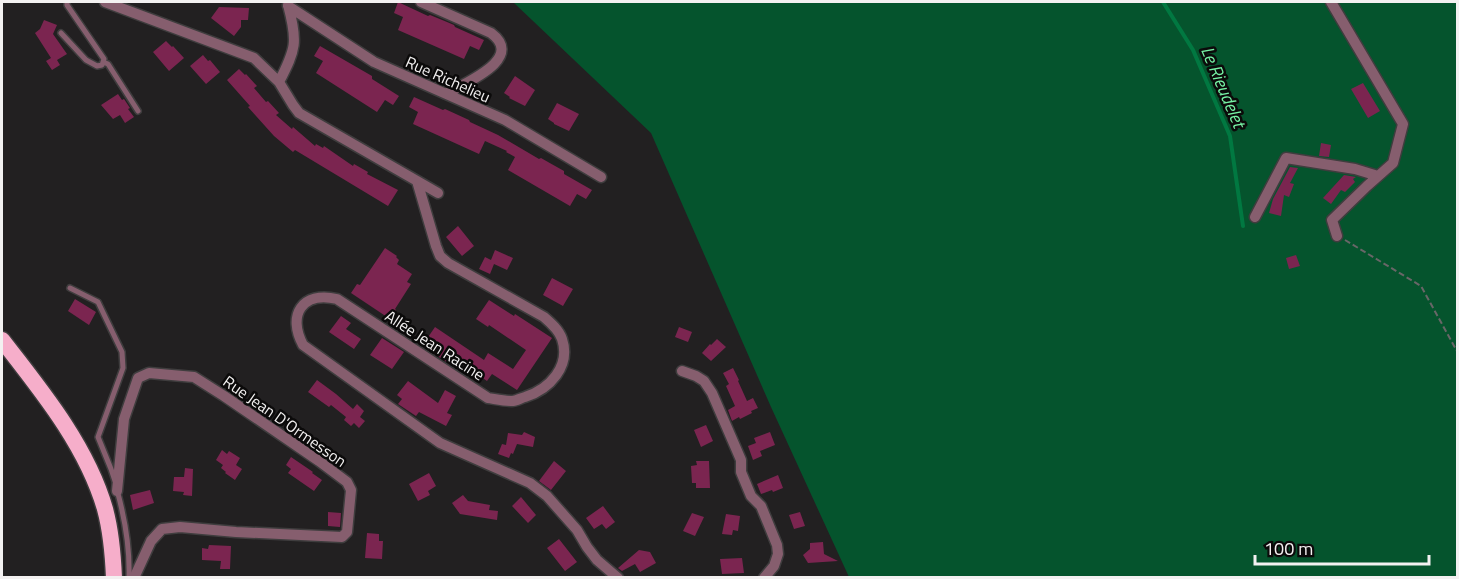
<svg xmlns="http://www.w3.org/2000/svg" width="1459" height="579" font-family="'Titillium Web',sans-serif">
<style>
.green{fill:#05542d}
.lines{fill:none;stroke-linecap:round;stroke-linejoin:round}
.stream{stroke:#017841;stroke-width:4}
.building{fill:#7b2550}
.service-casing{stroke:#3f3d3e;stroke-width:8}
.minor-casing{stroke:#3f3d3e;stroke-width:13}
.trunk-casing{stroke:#3f3d3e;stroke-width:19}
.path{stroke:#686667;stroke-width:2;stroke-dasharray:6 3;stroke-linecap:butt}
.service{stroke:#865e6e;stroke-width:5}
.minor{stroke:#865e6e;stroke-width:10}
.trunk{stroke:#f6aeca;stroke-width:16}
.labels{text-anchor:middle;stroke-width:5;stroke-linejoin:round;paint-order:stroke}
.street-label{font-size:16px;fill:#f3f1f1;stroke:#0b0a0a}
.water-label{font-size:18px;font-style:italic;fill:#76f2a4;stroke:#0b0a0a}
</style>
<rect width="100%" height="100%" fill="#222021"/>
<path class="green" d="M513,2h944v575h-608l-78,-170 -120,-274z"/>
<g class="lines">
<path class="stream" d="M1163,2l30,48 37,86 13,90"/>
</g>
<path class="building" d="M398,2l30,14 2,-1 17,7 7,3 1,2 29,13 -5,10 -9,-4 -6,13 -66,-29 5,-13 -9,-4z
M219,7l30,1 -1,12h-7v7l-7,9 -23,-18z
M44,20l13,5 -4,9 14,20 -10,6 3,5 -8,5 -6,-9 5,-3 -16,-25 5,-4z
M166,41l6,6 1,-1 11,12 -15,13 -16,-19z
M320,46l52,30v3l27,17 -6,9 -8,-5 -8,12 -61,-39 7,-12 -9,-5z
M203,55l5,6 2,-1 10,12 -14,12 -16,-18z
M239,69l6,6 1,-1 11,12 -3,2 12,14 2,-1 11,12 -3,2 16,14 1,-2 22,19 1,-2 7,4 1,-2 29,20 1,-2 14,8 -1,2 31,16 -10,16 -93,-56 -2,2 -19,-16 -26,-29 2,-1 -23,-26z
M515,76l20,14 -10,16 -16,-8 1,-1 -6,-4z
M1363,83l17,28 -12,7 -17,-29z
M118,94l4,6 2,-1 6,9 -2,1 6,8 -9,6 -5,-8 -7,4 -12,-14z
M414,97l29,13 2,-1 24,11 1,2 28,13 41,24 2,-1 7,4 16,9v3l28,16 -6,9 -9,-5 -7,12 -62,-36 7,-13 -9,-5 1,-1 -22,-10 -6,13 -66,-30 5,-12 -9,-5z
M557,103l22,11 -10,17 -15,-7v-1l-6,-4z
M1321,143l10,2 -2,12 -10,-1z
M1290,167l8,1 -8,15 4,1 -5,13 -5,-2 -3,21 -12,-3 4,-14z
M1344,175l12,2 -3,2 2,3 -10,10 -4,-2 -10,14 -8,-6z
M458,226l16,20 -12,10 -16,-19z
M385,248l12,8 -1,1 3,3 -2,4 15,10 -5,8 4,2 -16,25 1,1 -6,9 -39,-26 6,-9 3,1z
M495,250l18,8 -6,12 -13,-6 -4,10 -11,-5 6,-12 6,3z
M1296,255l4,11 -11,3 -3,-11z
M552,278l21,11 -10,17 -20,-11z
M75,299l21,13 -7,13 -21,-14z
M489,300l25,16 1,-2 37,24 -35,52 -25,-16 -5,7 -25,-17 -3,6 -37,-24 13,-19 49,33 4,-7 25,16 13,-19 -37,-25 -1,2 -12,-8z
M341,316l10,7 -5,6 15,10 -7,10 -25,-17z
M679,327l13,5 -4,10 -13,-5z
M382,338l22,14 -12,17 -22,-14z
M717,339l9,8 -15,14 -9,-8 8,-9 1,1z
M733,368l6,12 -1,1 9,20 6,-3 5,10 -7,3 1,2 -12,6 -1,-2 -7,4 -4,-11 7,-4 -9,-20 3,-2 -6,-11z
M317,380l19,14 17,15 4,-5 7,7 -4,6 5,4 -6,7 -5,-5 -3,3 -7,-6 2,-3 -15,-12 -2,2 -21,-15z
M408,381l30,22 7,-13 11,6 -9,17 5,2 -6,11 -27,-14 -3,4 -18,-12 4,-5 -5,-4z
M706,425l7,16 -12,6 -7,-17z
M524,432l11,5 -2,10 -16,-3 -4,10 -2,-1 -2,5 -11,-4 4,-10 4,1 2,-12 14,2z
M770,432l5,13 -15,6 2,5 -9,4 -5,-14 8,-3 -2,-5z
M222,450l5,4 2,-3 11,7 -4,7 6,4 -7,11 -10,-7 1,-1 -5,-4 2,-3 -7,-5z
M291,457l22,15 -1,1 10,7 -8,11 -26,-18 3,-4 -5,-4z
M554,461l12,10 -15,19 -12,-9z
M696,461h13l1,27h-14v-5h-4l-1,-17 6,-1z
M185,468l8,1 -1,27 -9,-1 1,-3 -11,-1 1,-14h10z
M429,473l7,13 -8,5 2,4 -12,6 -9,-17z
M778,475l5,13 -10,4 -1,-2 -11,4 -4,-10z
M150,490l4,13 -21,7 -3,-15z
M463,495l5,6 22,4 -1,5 9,1 -1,9 -37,-6 -8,-11z
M521,497l15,18 -8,8 -16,-17z
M603,506l12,16 -9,7 -4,-5 -8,5 -8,-11z
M328,512l13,1 -1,14 -12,-1z
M800,512l5,14 -11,3 -5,-14z
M692,513l12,4 -9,19 -12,-5z
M726,514l14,2 -2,15 -5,-1 -1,5 -10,-1z
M367,533l12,1v7h4l-1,18 -17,-1z
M559,539l18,23 -12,9 -18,-23z
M823,542l1,12 14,7 -30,2 -5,-8 7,-6v-6z
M209,545l22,1 -1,23h-10l1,-8 -19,-1v-12l6,1z
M639,550l11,2 6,11 -16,9 -5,-8 -13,7 -4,-3z
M742,558l2,15 -22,1 -2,-15z"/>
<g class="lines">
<defs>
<path id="service" d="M61,33l25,27 11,6 5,-1 2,-6 -37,-54v-3
M103,62l5,2 30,47
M70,288l28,14 24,50 1,16 -25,69 13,32 4,12
M117,490c8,29 13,58 12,88"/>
<path id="minor" d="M105,2l149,56 25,24 14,23 6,8 139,80
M421,2l70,31c35,26 -27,50 -45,61
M1331,2l72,122 -10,39 -26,23 -35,34 5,16
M288,6l86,56 131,58 96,57
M279,82c17,-33 19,-40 9,-77
M417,181l19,65 4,10 8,7 96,54c7,6 15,13 18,22 9,27 -12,50 -37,58 -4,1 -9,4 -13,4 -8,0 -17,-2 -24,-3l-151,-99c-35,-8 -50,16 -34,46l137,98 90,40 17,13 30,34 10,17 10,13 21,18
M1255,217l31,-59 69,11 23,7
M682,371l14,5 8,5 8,12 29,67v12l10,24 10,10 16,39 1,9 -4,12 -10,12
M117,491l7,-72 14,-41 11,-5 45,4 30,19 95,65 28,21 4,8 -4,42 -5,5 -106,-5 -56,-5 -18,2 -11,12 -17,37"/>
<path id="trunk" d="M2,340c39,50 85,106 103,169 6,22 8,45 9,69"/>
</defs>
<use href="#service" class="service-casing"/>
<use href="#minor" class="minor-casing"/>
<use href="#trunk" class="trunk-casing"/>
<path class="path" d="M1345,240l76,46 37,67"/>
<use href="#service" class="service"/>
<use href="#minor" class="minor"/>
<use href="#trunk" class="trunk"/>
</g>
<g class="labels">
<g class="street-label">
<text transform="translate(448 79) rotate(24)" y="6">Rue Richelieu</text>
<text transform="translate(435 345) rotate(33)" y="6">Allée Jean Racine</text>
<text transform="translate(285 421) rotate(35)" y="6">Rue Jean D'Ormesson</text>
</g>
<g class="water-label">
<text transform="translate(1223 87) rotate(67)" y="6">Le Rieudelet</text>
</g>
</g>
<rect width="1459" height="579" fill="none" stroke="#f3f1f1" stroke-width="6"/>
<path d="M1255 555v9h174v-9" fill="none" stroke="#f3f1f1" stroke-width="3"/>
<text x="1264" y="555" font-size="18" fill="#f3f1f1" stroke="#0b0a0a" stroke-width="4.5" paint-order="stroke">100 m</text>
</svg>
